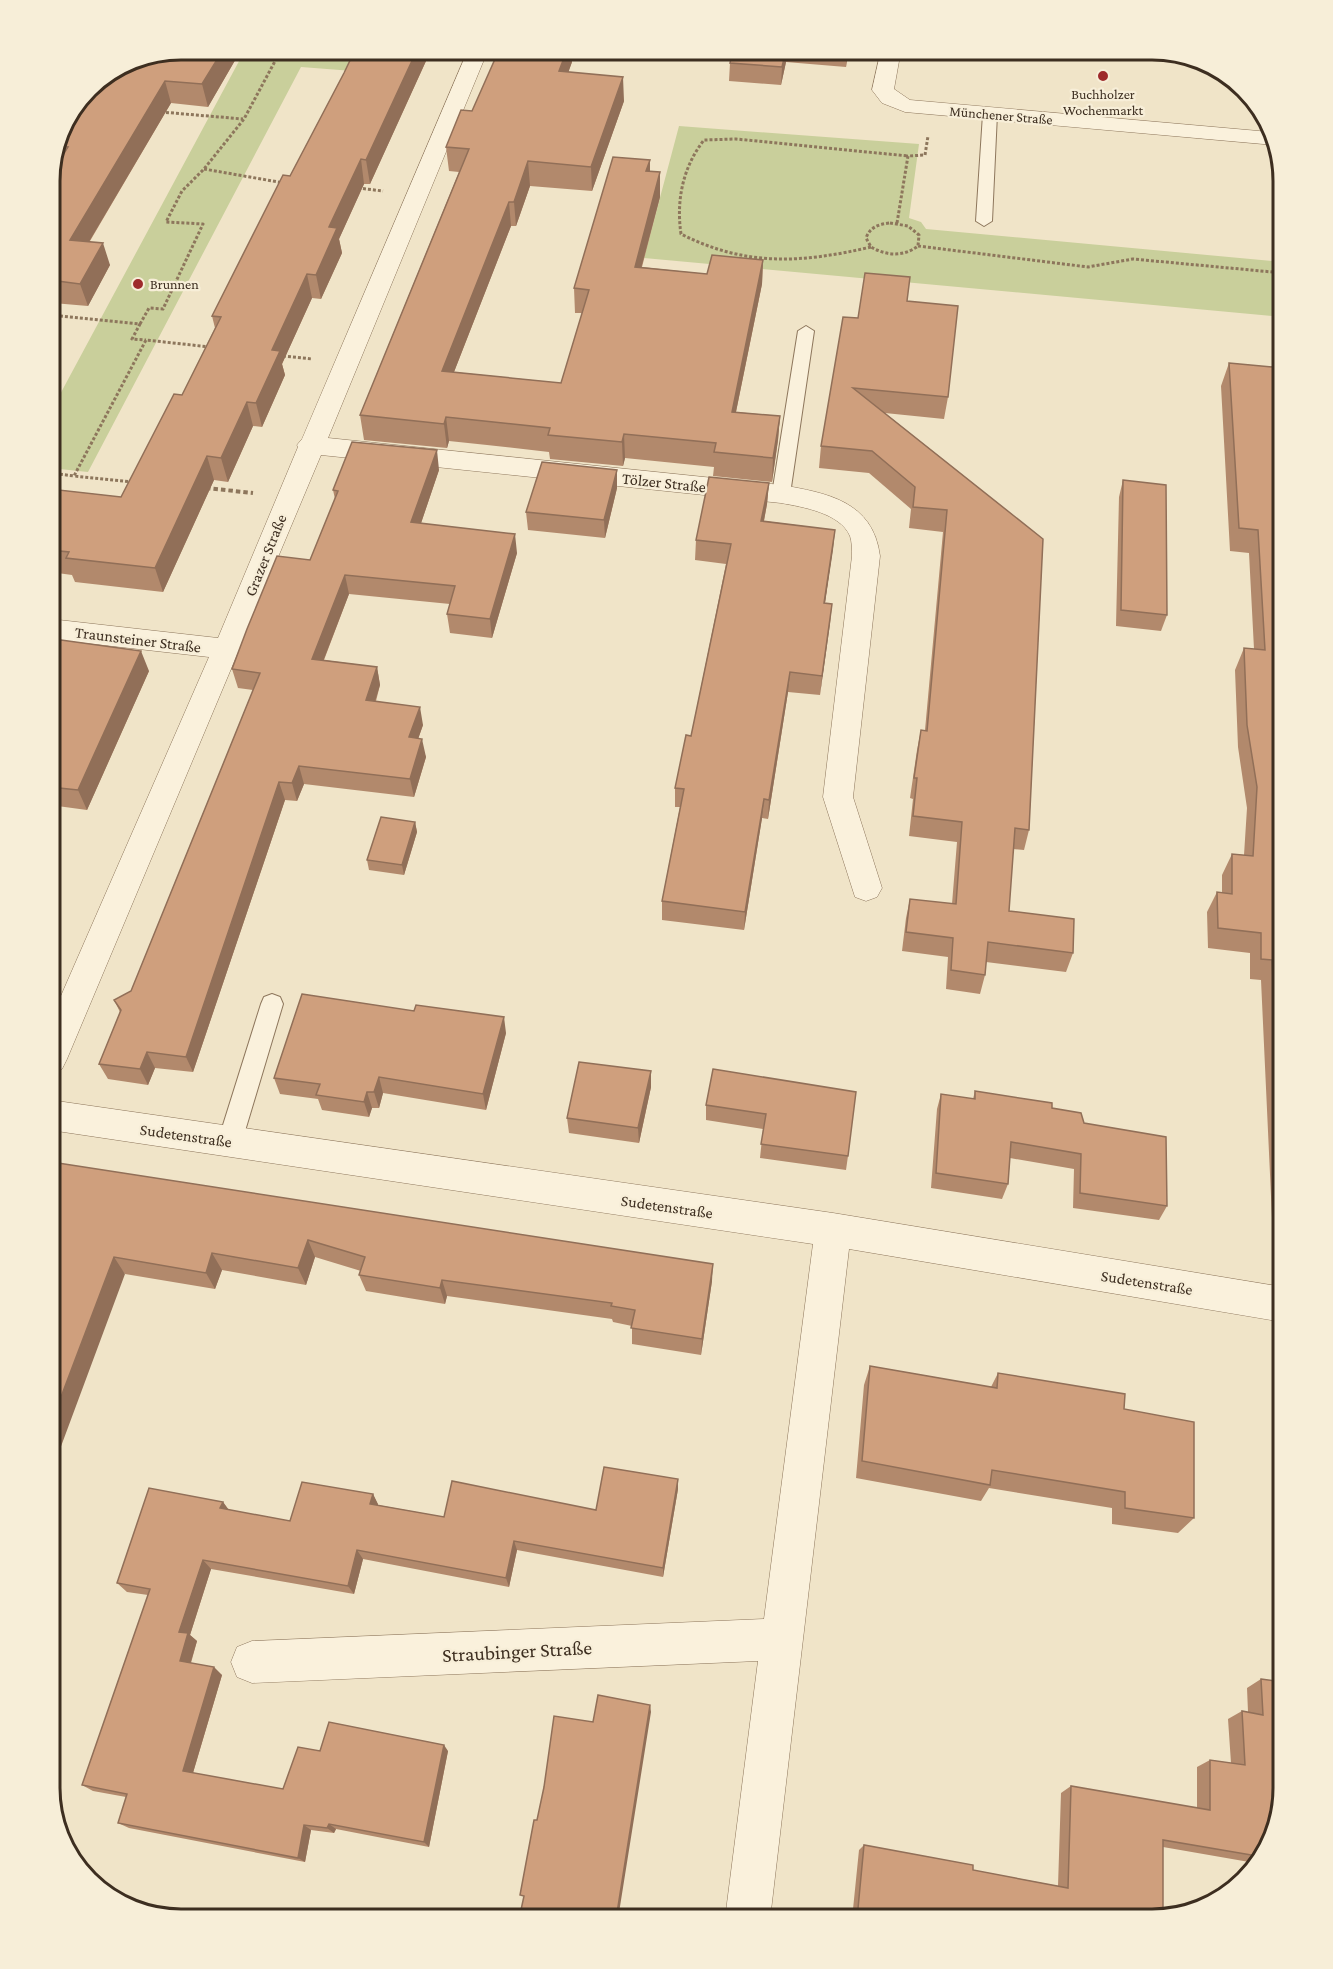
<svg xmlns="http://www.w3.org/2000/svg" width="1333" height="1969" font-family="'Crimson Pro',serif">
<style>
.green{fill:#c9cf9b}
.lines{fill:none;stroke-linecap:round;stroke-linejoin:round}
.lane-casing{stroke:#8d765c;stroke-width:2}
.street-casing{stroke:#8d765c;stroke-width:1}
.path-far1{stroke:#8d765c;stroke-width:3;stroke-dasharray:3 2;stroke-linecap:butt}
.path{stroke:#8d765c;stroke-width:4;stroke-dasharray:4.5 3;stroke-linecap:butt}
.lane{fill:#faf1dc;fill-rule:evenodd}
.street{fill:#faf1dc;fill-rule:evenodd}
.wall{fill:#b2896c}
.shaded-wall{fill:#916f58}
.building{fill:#cf9f7d;stroke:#916f58;stroke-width:1.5}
.poi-dot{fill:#9e2a2b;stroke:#f7eed8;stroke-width:2}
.labels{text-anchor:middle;stroke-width:4.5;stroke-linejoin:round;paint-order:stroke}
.far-poi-label{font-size:14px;fill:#3d2e20;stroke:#f7eed8}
.far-street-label{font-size:14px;fill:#3d2e20;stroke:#f7eed8}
.street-label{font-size:16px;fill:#3d2e20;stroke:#f7eed8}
.near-street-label{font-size:20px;fill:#3d2e20;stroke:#f7eed8}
.rim{fill:none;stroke:#3d2e20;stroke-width:3}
</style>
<rect width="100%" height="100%" fill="#f0e4c8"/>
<path class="green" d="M245,50h47l69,5 -8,16 -52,-4 -213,405 -38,-4v-55z
M679,126l240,18 -10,74 12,4 5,7 357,33v55l-639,-59z"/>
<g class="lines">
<defs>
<path id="lane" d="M990,110l7,4 -5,107 -8,5 -8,-5 7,-107z
M806,326l8,5 -24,163 -3,4h-12l-3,-4 26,-163z
M272,994l8,3 3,7 -41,137 -4,8 -8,3 -8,-3 -4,-8 43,-137 3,-7z"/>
<path id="street" d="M468,50h20l-160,388 453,47c46,8 92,16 99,71l-27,241 29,91 -5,9 -11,4 -11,-4 -32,-100 29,-241c0,-6 0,-14 -2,-20 -10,-23 -47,-29 -69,-33l-460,-48 -254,604 -5,10 -12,5v-53l159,-364 -159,-18v-20l168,19 80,-191 -1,-2 5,-6z
M881,50h20l-7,39 16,11 360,32 4,13 -369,-33 -23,-9 -10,-13z
M50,1100l783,113 450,74v35l-434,-73 -79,670h-45l33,-258 -506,22 -15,-6 -6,-15 6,-15 15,-6 512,-22 49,-375 -763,-114z"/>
</defs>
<use href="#lane" class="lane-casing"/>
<use href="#street" class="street-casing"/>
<path class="path-far1" d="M345,50l14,1
M423,56l17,2
M161,112l82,7
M204,169l80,14
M358,188l25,3
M890,223l18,3 11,9 -1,11c-15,11 -31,10 -47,1l-5,-9c4,-11 13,-14 24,-15z
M897,223l11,-67 17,-1 3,-19
M918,246l170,21 45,-8 150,14
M871,247c-69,16 -125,20 -190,-13 -5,-34 2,-67 23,-94l32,-1 172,17
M50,315l90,9 -8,15 14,1
M140,324l9,-16 14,1 40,-85 -37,-2 16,-31 22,-22 40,-50 37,-69
M283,356l29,3
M50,473l24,3
M133,482l-59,-6 72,-136 64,7"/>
<path class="path" d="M206,488l47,5"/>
<use href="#lane" class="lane"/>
<use href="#street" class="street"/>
</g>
<path class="wall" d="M181,50h60l-33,57 -37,-4 -81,138 20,24 -22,41 -35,-3 -3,6v-133l5,-8 -4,-1 9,-36z
M355,50h76l-61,134h-6l-25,55 3,14 -21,46 -9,-1 -30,66 3,11 -23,52 -9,-1 -25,56 -14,-2 -51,112 -88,-10 -3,-7 -22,-3v-83l71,8 61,-102 33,-67 -3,-12 78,-140 54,-103z
M733,50h116l-3,17 -60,-5 -5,23 -52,-4 1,-18z
M572,62l-4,10 56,29 -32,90 -62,-5 -14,40h-5l-57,146 107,11 21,-70h-7l-1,-25 76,-128v11l10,26 -18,70 65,7 56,-14 -1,24 -26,128 44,4 -2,24 -6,42 -59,-6 1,-9 -89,-9 -2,8 -73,-7 -1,-7 -62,-7 -38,-4 -2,7 -83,-8 -4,-25 99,-243 -10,-1 -3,-24 26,-36z
M907,301l41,96 -4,22 -59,-6 158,126 -14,291 -5,20 -11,-1 -4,62 64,42 -7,19 -80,-10 -1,13 -5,19 -34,-5 2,-32 -46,-6 4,-33 4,-19 42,5 5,-62 -48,-6 4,-37 -3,-1 7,-48 4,-20h4l18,-198 -34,-4 2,-19 -42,-36 -50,-5 2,-22 37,-128z
M1229,363l55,5 -1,872 -10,-1 -12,-259 -11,-1v-26l-42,-5 -1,-36 10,-20 5,1v-18l10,-21 12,1 3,-47 -9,-61 -3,-77 9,-22 10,1 -5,-96 -19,-2 -9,-165z
M439,470l-18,53 96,30 -25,85 -42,-5 -3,-19 3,-10 -101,-10 -25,66 53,7 3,18 -4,16 47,24 -5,14 8,18 -12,40 -110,-13 -7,17 -12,-1 -92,272 -38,-4 -7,17 -40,-6 -9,-15 21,-52 -6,-12 17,-9 122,-301 -15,-2 -6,-19 78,-109 25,-61 -2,-9z
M617,470v18l-12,50 -77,-8 -2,-18z
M1123,480l44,135 -6,16 -45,-5 3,-129z
M769,483l-2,21 -3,17 71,9 -10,73 7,1 -12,91 -32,-3 -20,127 -6,-1 -18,112 -82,-10v-19l18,-94h-5v-19l16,-52 35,-172 -31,-4 1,-20z
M50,664l99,7 -62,139 -37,-5z
M415,822l2,10 -13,43 -35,-5 -2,-10z
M506,1033l-20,77 -103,-17 -4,15h-7l-3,9 -47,-7 -4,-11 -38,-5 -6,-16z
M713,1069l135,87 -2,14 -86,-12 3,-29 -57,-9v-15z
M651,1071v16l-12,56 -70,-10 -2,-15z
M975,1091l77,17 32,15 83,83 -8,14 -86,-12 1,-39 -64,-11 -2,26 -6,15 -71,-11 6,-79 4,-15 32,5z
M50,1184l662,97 -11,74 -69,-11v-18l-19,-4 -1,-3 -165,-23 -2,8 -79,-13 -7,-16 2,-4 -46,-14 -9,28 -84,-15 -7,19 -90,-15z
M870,1366l121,21 7,-14 126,36 70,109 -16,15 -66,-9v-16l-123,-20 -8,13 -125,-23 8,-93z
M678,1489l-15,88 -146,-27 -8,37 -146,-28 -9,35 -143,-25 -21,66 7,6 -6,22 31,12 -29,98 90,16 37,-38h128l-19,96 -93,-18 -2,4 -23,-3 -6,32 -176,-34 -11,-5 8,-26 -33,-6 -11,-6 66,-190 -21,-3 -10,-9 106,-81 6,8 61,11 83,-27 5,11 66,12 152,-7z
M1261,1679l22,109 -17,66 -9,8 -2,1 -92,-16 -11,72h-300l7,-69 5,-5 109,25 85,16 3,-93 10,-7 126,22v-41l13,-7 21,3 -3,-44 14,-8 6,1 -1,-24z"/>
<path class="shaded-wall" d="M223,50h18l-33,57 -6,-23z
M417,50h14l-61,134 -4,-24z
M567,50h4l1,12 -12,34 -1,-25z
M786,50h1l-1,12 -5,23 1,-18z
M848,50h1l-3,17z
M623,77l1,24 -32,90 -1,-24z
M165,81l6,22 -94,159 -7,-22z
M361,159l3,25 -25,55 3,14 -21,46 -5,-24 13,-48z
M650,160v24l-4,-13z
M528,161l2,25 -14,40 -2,-24z
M660,172v25l-25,94v-24z
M509,202l2,24 -66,169 -3,-24z
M103,243l7,22 -22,41 -8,-22z
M763,260l-1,24 -31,152 1,-24z
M307,274l5,24 -30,66 3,11 -23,52 -6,-24 16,-53z
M50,293l3,10 -3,6z
M247,402l6,24 -25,56 -7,-24z
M780,416l-2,24 -6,42 1,-24z
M446,417l3,24 -2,7 -3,-24z
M624,434l1,24 -2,8 -1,-24z
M437,450l2,20 -24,71 -4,-19z
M207,456l7,24 -51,112 -8,-24z
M617,470v18l-12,50 -1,-18z
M769,483l-2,21 -7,37 1,-20z
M835,530l-2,20 -11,73 2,-20z
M515,534l2,19 -25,85 -2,-19z
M345,575l4,19 -32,83 -5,-18z
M832,604l-2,20 -10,71 2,-19z
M141,651l8,20 -62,139 -9,-20z
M377,667l3,18 -10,33 -4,-18z
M790,672l-2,20 -20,127 1,-19z
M420,707l3,18 -11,31 -3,-19z
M422,739l4,18 -12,40 -4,-18z
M299,766l5,18 -7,17 -5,-18z
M279,782l6,18 -92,272 -7,-15z
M764,799l-2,19 -18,112 1,-18z
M415,822l2,10 -13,43 -2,-10z
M504,1017l2,16 -20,77 -3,-16z
M147,1052l8,16 -7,17 -8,-16z
M651,1071v16l-12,56 -1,-15z
M379,1077l4,16 -4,15 -5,-16z
M367,1092l5,16 -3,9 -5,-15z
M308,1240l7,17 -9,28 -8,-17z
M212,1253l10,17 -7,19 -9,-16z
M114,1257l11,17 -75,202v-50z
M713,1264l-1,17 -11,74 1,-16z
M442,1280l5,16 -2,8 -5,-16z
M678,1479v10l-15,88v-9z
M373,1494l5,10 -2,9 -6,-9z
M223,1502l7,10 -10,-4z
M514,1541l3,9 -8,37 -3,-9z
M357,1550l6,9 -9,35 -6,-8z
M203,1560l8,9 -21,66 7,6 -8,27 -9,-7 -1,-29z
M214,1667l8,8 -30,101 -9,-5z
M650,1705l1,7 -33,207h-2z
M444,1745l4,6 -19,96 -5,-5z
M329,1824l7,5 -2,4 -7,-5z
M304,1825l7,5 -6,32 -7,-4z"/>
<path class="building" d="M181,50h42l-21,34 -37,-3 -95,159 33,3 -23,41 -30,-4v-104l18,-29 -12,-1 4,-15 28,-43 43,-29z
M355,50h62l-51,110 -5,-1 -32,68 8,1 -21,47 -9,-1 -35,76 8,1 -24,52 -9,-1 -26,56 -14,-2 -52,112 -89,-10 3,-6 -19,-2v-61l71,8 53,-103 8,1 39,-78 -9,-1 71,-141 7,1 54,-103z
M499,50h68l-8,21 64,6 -32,90 -63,-6 -14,41h-5l-67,169 119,12 28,-93 -15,-2 39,-131 37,3 -4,11 14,1 -25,95 72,7 5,-19 51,5 -31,152 48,4 -7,42 -59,-6 2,-9 -92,-9 -2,8 -74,-7 2,-7 -66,-7 -38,-4 -2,7 -84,-9 109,-266 -23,-2 15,-37 11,1z
M733,50h53l-4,17 -52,-4z
M865,273l45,4 -3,24 51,5 -10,91 -95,-9 190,151 -14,291 -14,-2 -6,83 65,8 -1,34 -85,-11 -3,33 -34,-5 2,-32 -47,-6 4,-33 46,5 6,-82 -49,-6 4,-38h-3l7,-48 6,1 20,-221 -34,-3 2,-20 -43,-36 -51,-5 22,-129 15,1z
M1229,363l55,5 -1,813 -11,-221 -11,-1v-26l-43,-5 -1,-36 15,2v-40l21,2 4,-69 -10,-62 -3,-77 21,2 -7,-120 -19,-2z
M352,442l85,8 -26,72 104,12 -25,85 -43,-5 8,-28 -110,-11 -33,84 65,8 -11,33 54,7 -11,30 13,2 -12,40 -111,-13 -7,17 -13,-1 -93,275 -39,-5 -7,17 -41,-5 22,-54 -7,-10 17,-9 129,-318 -28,-4 15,-40 30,-73 33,4 28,-69 -5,-1z
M542,462l75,8 -13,50 -78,-8z
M709,477l60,6 -8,38 74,9 -11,73 8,1 -10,72 -32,-4 -21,128 -5,-1 -19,113 -83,-11 22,-112 -9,-1 11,-53 5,1 40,-192 -35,-4z
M1123,480l43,5 1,130 -46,-5z
M61,640l80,11 -63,139 -28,-3v-123z
M381,817l34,5 -13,43 -35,-5z
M302,994l112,17 2,-6 88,12 -21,77 -104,-17 -5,15h-7l-3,10 -48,-7 4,-11 -46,-6z
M579,1062l72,9 -13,57 -71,-10z
M713,1069l143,23 -8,64 -87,-12 5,-30 -60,-9z
M975,1091l77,12v5l29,5 3,10 82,14 1,69 -87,-13 1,-39 -70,-12 -3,42 -72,-11 5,-79 34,5z
M58,1163l655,101 -11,75 -71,-11 4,-18 -24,-4 1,-3 -170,-23 -2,8 -81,-13 6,-18 -57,-17 -10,28 -86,-15 -6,20 -92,-16 -64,169v-242z
M870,1366l127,22 1,-15 127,21 -1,15 70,13v96l-69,-10v-16l-133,-22 -2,15 -128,-24z
M604,1467l74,12 -15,89 -149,-27 -8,37 -149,-28 -9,36 -145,-26 -24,72 9,1 -8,28 34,6 -31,104 100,18 15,-42 22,4 9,-29 115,23 -20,97 -95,-18 -2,4 -23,-3 -6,33 -180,-35 9,-29 -45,-9 68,-196 -33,-6 32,-95 74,14 -3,6 70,13 12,-39 71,12 -3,10 74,13 8,-36 144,29z
M1261,1679l22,3v106l-13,50 -1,-1 -3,17 -3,3 -100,-17v77l-11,2h-295l7,-74 109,20v5l95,18 3,-102 139,24v-50l35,5 -3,-54 21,4z
M598,1695l52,10 -34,214h-97l5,-23 -4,-1 14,-75h3l7,-33 10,-71 39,6z"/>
<g class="poi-dot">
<circle cx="1103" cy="76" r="6"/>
<circle cx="138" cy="284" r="6"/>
</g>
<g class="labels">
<g class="far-poi-label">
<text x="1103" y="99">Buchholzer<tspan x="1103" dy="16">Wochenmarkt</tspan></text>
<text x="150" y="289" text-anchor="start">Brunnen</text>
</g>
<g class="far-street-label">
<text transform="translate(1001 115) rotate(5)" y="5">Münchener Straße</text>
</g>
<g class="street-label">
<text transform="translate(664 482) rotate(6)" y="6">Tölzer Straße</text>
<text transform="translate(265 555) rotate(-68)" y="6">Grazer Straße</text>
<text transform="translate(138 639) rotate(7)" y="6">Traunsteiner Straße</text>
<text transform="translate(186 1135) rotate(8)" y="6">Sudetenstraße</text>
<text transform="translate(667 1206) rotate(8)" y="6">Sudetenstraße</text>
<text transform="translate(1147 1282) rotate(9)" y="6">Sudetenstraße</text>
</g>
<g class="near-street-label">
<text transform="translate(517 1651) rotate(-3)" y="7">Straubinger Straße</text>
</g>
</g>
<path d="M0 0H1333V1969H0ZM181 60H1152A121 121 0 0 1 1273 181V1788A121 121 0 0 1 1152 1909H181A121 121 0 0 1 60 1788V181A121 121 0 0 1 181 60Z" fill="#f7eed8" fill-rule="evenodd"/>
<path class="rim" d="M181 60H1152A121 121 0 0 1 1273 181V1788A121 121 0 0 1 1152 1909H181A121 121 0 0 1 60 1788V181A121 121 0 0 1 181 60Z"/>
</svg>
